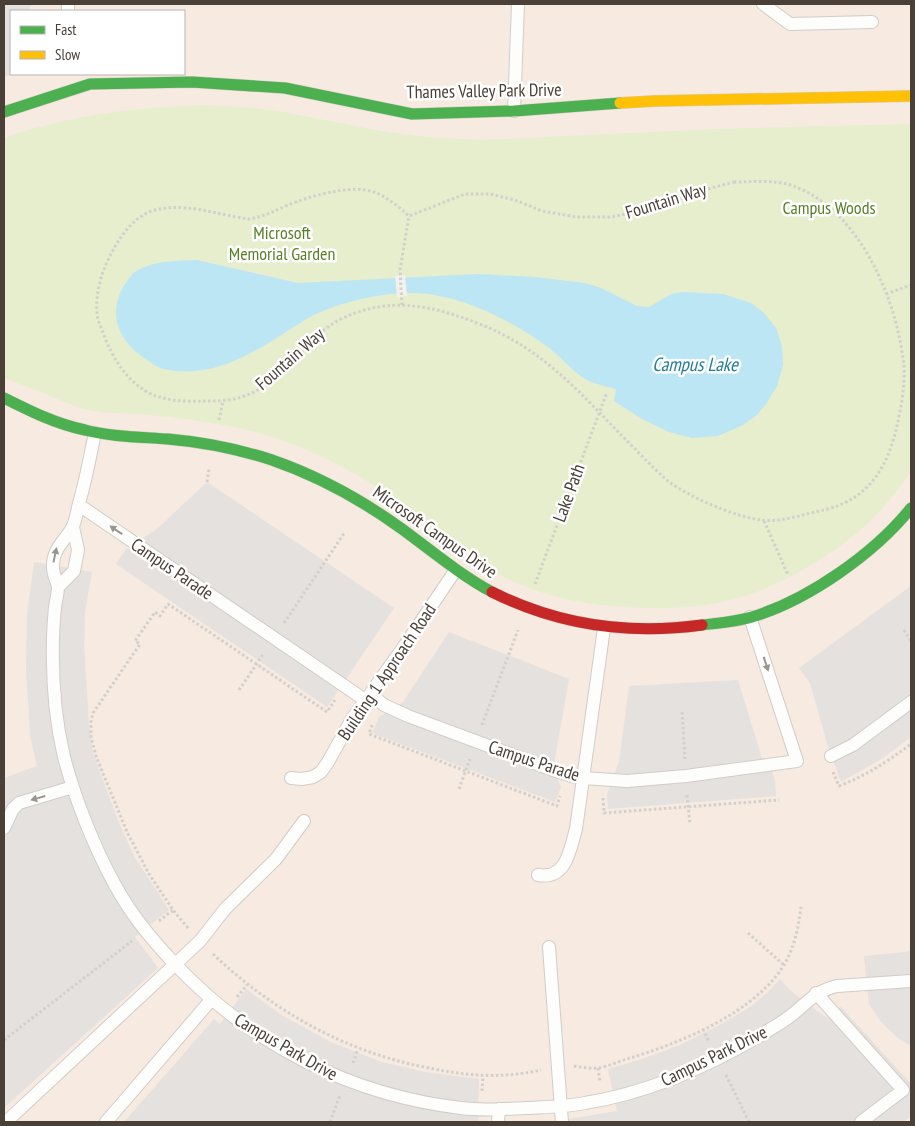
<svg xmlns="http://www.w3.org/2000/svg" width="915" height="1126" font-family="'PT Sans Narrow',sans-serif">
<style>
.commercial{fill:#f6eae1;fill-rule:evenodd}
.green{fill:#e6eecd}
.parking{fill:#e5e1df}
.water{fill:#bce6f3}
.pier{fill:#f3f1ee}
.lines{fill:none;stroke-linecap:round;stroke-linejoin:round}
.lane-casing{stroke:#d0cdc9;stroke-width:14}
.fast-casing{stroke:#d4cec5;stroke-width:12}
.slow-casing{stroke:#d4cec5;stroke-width:12}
.jam-casing{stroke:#d4cec5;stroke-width:12}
.path{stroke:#d3d0cc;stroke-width:3;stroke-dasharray:2.5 2.5;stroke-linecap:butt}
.lane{stroke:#fdfdfc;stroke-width:12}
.fast{stroke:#4caf50;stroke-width:11}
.slow{stroke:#ffc107;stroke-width:11}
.jam{stroke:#c62828;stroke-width:11}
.oneway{fill:#9b9590}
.labels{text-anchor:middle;stroke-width:5;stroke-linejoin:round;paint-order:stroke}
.street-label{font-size:18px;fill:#4b4038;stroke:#fff}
.park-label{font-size:18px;fill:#588126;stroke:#fff}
.water-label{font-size:19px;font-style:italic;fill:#247d9c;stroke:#fff}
</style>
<rect width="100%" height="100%" fill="#f3f1ee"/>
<path class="commercial" d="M4,4h907v1118h-907zM11,11h173v63h-173z"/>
<path class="green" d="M207,105l37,2 34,4 103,20 45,6 56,3 234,-11 195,-5v347c-13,19 -28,38 -45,54 -31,28 -73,53 -112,68 -44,16 -94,17 -140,13 -42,-3 -85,-14 -121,-35 -33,-19 -60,-44 -90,-66 -29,-22 -62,-40 -96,-55 -50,-22 -104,-30 -158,-35 -21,-2 -44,-1 -65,-6 -8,-2 -16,-6 -24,-9 -18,-8 -37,-15 -56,-22v-240c66,-23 133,-31 203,-33z"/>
<path class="parking" d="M4,4h29l-4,4 1,3h-19v63l-7,3z
M207,482l187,126 -67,99 -211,-143 10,-15 31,-20z
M34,562l58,10 -7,40 -1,32 5,80 4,29 25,67 16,36 35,54 -34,27 23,31 -154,140v-330l33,-12 -7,-30 -4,-68 1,-54z
M911,586v151l-28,21 -42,24 -14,-39 -17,-60 -11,-15z
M449,632l120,47 -16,91 8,17 -6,15 -183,-69 7,-16 24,-15z
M738,680l23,75 1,3 6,1 7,21 1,16 -168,13 -1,-15 12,-32 10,-76z
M911,950v96l-13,-8 -17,-16 -12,-18 -5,-48 41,-4z
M780,979l12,13 35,26 14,-11 70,77v32l-8,6h-352l66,-11 -9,-42 34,-10 38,-14 43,-22 27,-16 17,-14z
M246,989l37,27 48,26 51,20 43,10 54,7 -1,43h-354l90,-103 6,5z"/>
<path class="water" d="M197,260l101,23 181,-9 56,3 50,6 16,5 36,18 12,1 22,-13 11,-2 41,2 28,9 13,10 12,15 6,18 1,19 -6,21 -11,18 -10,12 -13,9 -25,11 -26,2 -23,-6 -27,-13 -28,-18 2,-12c-10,-3 -21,-5 -29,-9 -13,-7 -26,-23 -38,-32 -36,-27 -89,-54 -135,-55 -31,-1 -74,9 -102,23 -10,5 -19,12 -29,18 -36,23 -75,45 -119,35 -6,-1 -12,-6 -17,-9 -27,-17 -40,-44 -24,-73 4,-6 9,-14 15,-17 19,-10 39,-9 59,-10z"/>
<path class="pier" d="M405,275l2,21 -10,1 -2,-21z"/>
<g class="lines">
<defs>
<path id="lane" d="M763,4l27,20 82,-2
M68,11v-7
M514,111l4,-107
M95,433c-5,23 -9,47 -16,70 -2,8 -3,18 -7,25 -8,14 -20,21 -19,40 0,7 4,13 5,19 0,6 -2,14 -3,20 -1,11 -2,22 -2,33 -1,38 2,79 11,117 11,42 30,90 51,128 15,28 37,55 59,78 76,81 176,132 287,145 21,3 43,1 65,0 20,-1 39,-1 59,-5 63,-10 122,-36 176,-68 9,-6 19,-11 28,-18 18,-13 25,-26 48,-31l74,-5
M79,505l286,195
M58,587l16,-16 4,-21 -5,-23
M370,694l14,11 24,11 145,54 19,6 11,2 44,3 59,-5 111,-15 -47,-144
M831,756l22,-11 58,-43
M291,778l11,1 11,-2 8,-5 7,-10 24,-43 53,-74 50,-74
M4,828l9,-19 6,-6 54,-16
M538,875c29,5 32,-26 38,-46l28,-201
M549,947l13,175
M816,993l87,97 -42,32
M6,1122l194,-181 25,-32 51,-50 28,-38
M106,1122l105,-122
M498,1122l1,-13"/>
<path id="fast" d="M4,112l86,-28 102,-2 93,6 127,26 102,-3 106,-8
M4,398c26,13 52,26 81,32 27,7 55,7 83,9 35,3 70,10 104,21 46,16 90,40 130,69 30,22 57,45 90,63
M702,625c17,-2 34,-3 50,-8 56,-17 122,-63 159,-109"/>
<path id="slow" d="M620,103l35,-2 256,-5"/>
<path id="jam" d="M492,592c66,33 137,43 210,33"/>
</defs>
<use href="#lane" class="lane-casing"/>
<use href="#fast" class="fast-casing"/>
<use href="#slow" class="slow-casing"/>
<use href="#jam" class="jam-casing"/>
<path class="path" d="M734,182c20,0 43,-3 62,5 65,26 101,113 108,179 1,18 -2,37 -6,55 -9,44 -28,79 -75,89 -19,4 -43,13 -62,10 -28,-4 -70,-22 -93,-39 -12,-10 -23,-22 -34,-33 -50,-50 -88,-99 -157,-125 -46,-18 -89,-27 -136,-4 -38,19 -56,64 -97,77 -12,5 -26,5 -39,5 -17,1 -38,0 -54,-7 -24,-12 -38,-35 -47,-59 -3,-8 -7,-15 -7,-23 -2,-23 7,-47 19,-67 9,-15 21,-30 39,-35 30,-8 64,5 93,9 15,-2 26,-8 40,-14 23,-9 62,-21 86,-13 13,5 25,15 35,24l56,-22h25l25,6 27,11 34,6h35l46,-9 47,-18z
M886,294l25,-9
M402,305l-2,-35 9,-54
M219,420l4,-19
M207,482l2,-13
M764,521l24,54
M535,584l72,-192
M284,623l61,-91
M904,630l7,11
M239,690l25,-37
M682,712l3,47
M372,725l-3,9 188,72 3,-10
M482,725l36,-95
M833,772l6,14c28,-11 48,-24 72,-42
M459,789l11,-30
M687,795l3,29
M603,798l1,15 175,-13
M159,921l14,-11
M188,928l-15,-18 -24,-36 -22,-42 -31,-76 -5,-19v-15l2,-9 47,-69 -5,-3 20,-29 5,4 8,-12 159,108 8,-12
M748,933l36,32
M213,954c60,57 131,97 211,113 42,9 76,12 117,3
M237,997l10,-12
M703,1029l6,13
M4,1040l128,-99
M353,1063l5,-14
M574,1066c8,1 16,3 23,2 10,-1 20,-6 30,-9 50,-15 121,-43 153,-88 14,-20 18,-41 21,-64
M598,1068l2,14
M726,1075l23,47
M482,1091l1,-15
M330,1122l10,-27"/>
<use href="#lane" class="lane"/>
<use href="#fast" class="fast"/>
<use href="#slow" class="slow"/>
<use href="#jam" class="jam"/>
</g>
<defs><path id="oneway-solid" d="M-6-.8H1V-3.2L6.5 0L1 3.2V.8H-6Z" transform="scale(1.25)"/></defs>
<g class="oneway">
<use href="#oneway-solid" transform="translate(116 530) rotate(-146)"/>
<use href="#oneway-solid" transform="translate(55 555) rotate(-78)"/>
<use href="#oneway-solid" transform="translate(766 664) rotate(72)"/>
<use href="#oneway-solid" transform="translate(38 798) rotate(164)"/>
</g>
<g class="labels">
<g class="street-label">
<text transform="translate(484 91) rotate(-1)" y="6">Thames Valley Park Drive</text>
<text transform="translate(666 201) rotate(-17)" y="6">Fountain Way</text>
<text transform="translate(290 359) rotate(-41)" y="6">Fountain Way</text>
<text transform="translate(569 493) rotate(-70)" y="6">Lake Path</text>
<text transform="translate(435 532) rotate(35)" y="6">Microsoft Campus Drive</text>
<text transform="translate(172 569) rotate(34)" y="6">Campus Parade</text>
<text transform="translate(387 672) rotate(-56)" y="6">Building 1 Approach Road</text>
<text transform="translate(534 761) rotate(18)" y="6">Campus Parade</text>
<text transform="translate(286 1047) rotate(30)" y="6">Campus Park Drive</text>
<text transform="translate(714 1056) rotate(-26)" y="6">Campus Park Drive</text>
</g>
<g class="park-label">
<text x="829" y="214">Campus Woods</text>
<text x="282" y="239">Microsoft<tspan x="282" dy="21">Memorial Garden</tspan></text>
</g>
<g class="water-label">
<text x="695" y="371">Campus Lake</text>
</g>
</g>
<rect width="915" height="1126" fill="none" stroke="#4b4038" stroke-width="10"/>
<rect x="10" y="10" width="175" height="65" fill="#ffffff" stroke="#b7b3af"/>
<rect x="20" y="26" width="25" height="8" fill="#4caf50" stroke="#b7b3af"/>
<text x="55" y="35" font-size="15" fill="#4b4038">Fast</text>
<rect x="20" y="51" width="25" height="8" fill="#ffc107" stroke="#b7b3af"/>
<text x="55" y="60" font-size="15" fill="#4b4038">Slow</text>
</svg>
